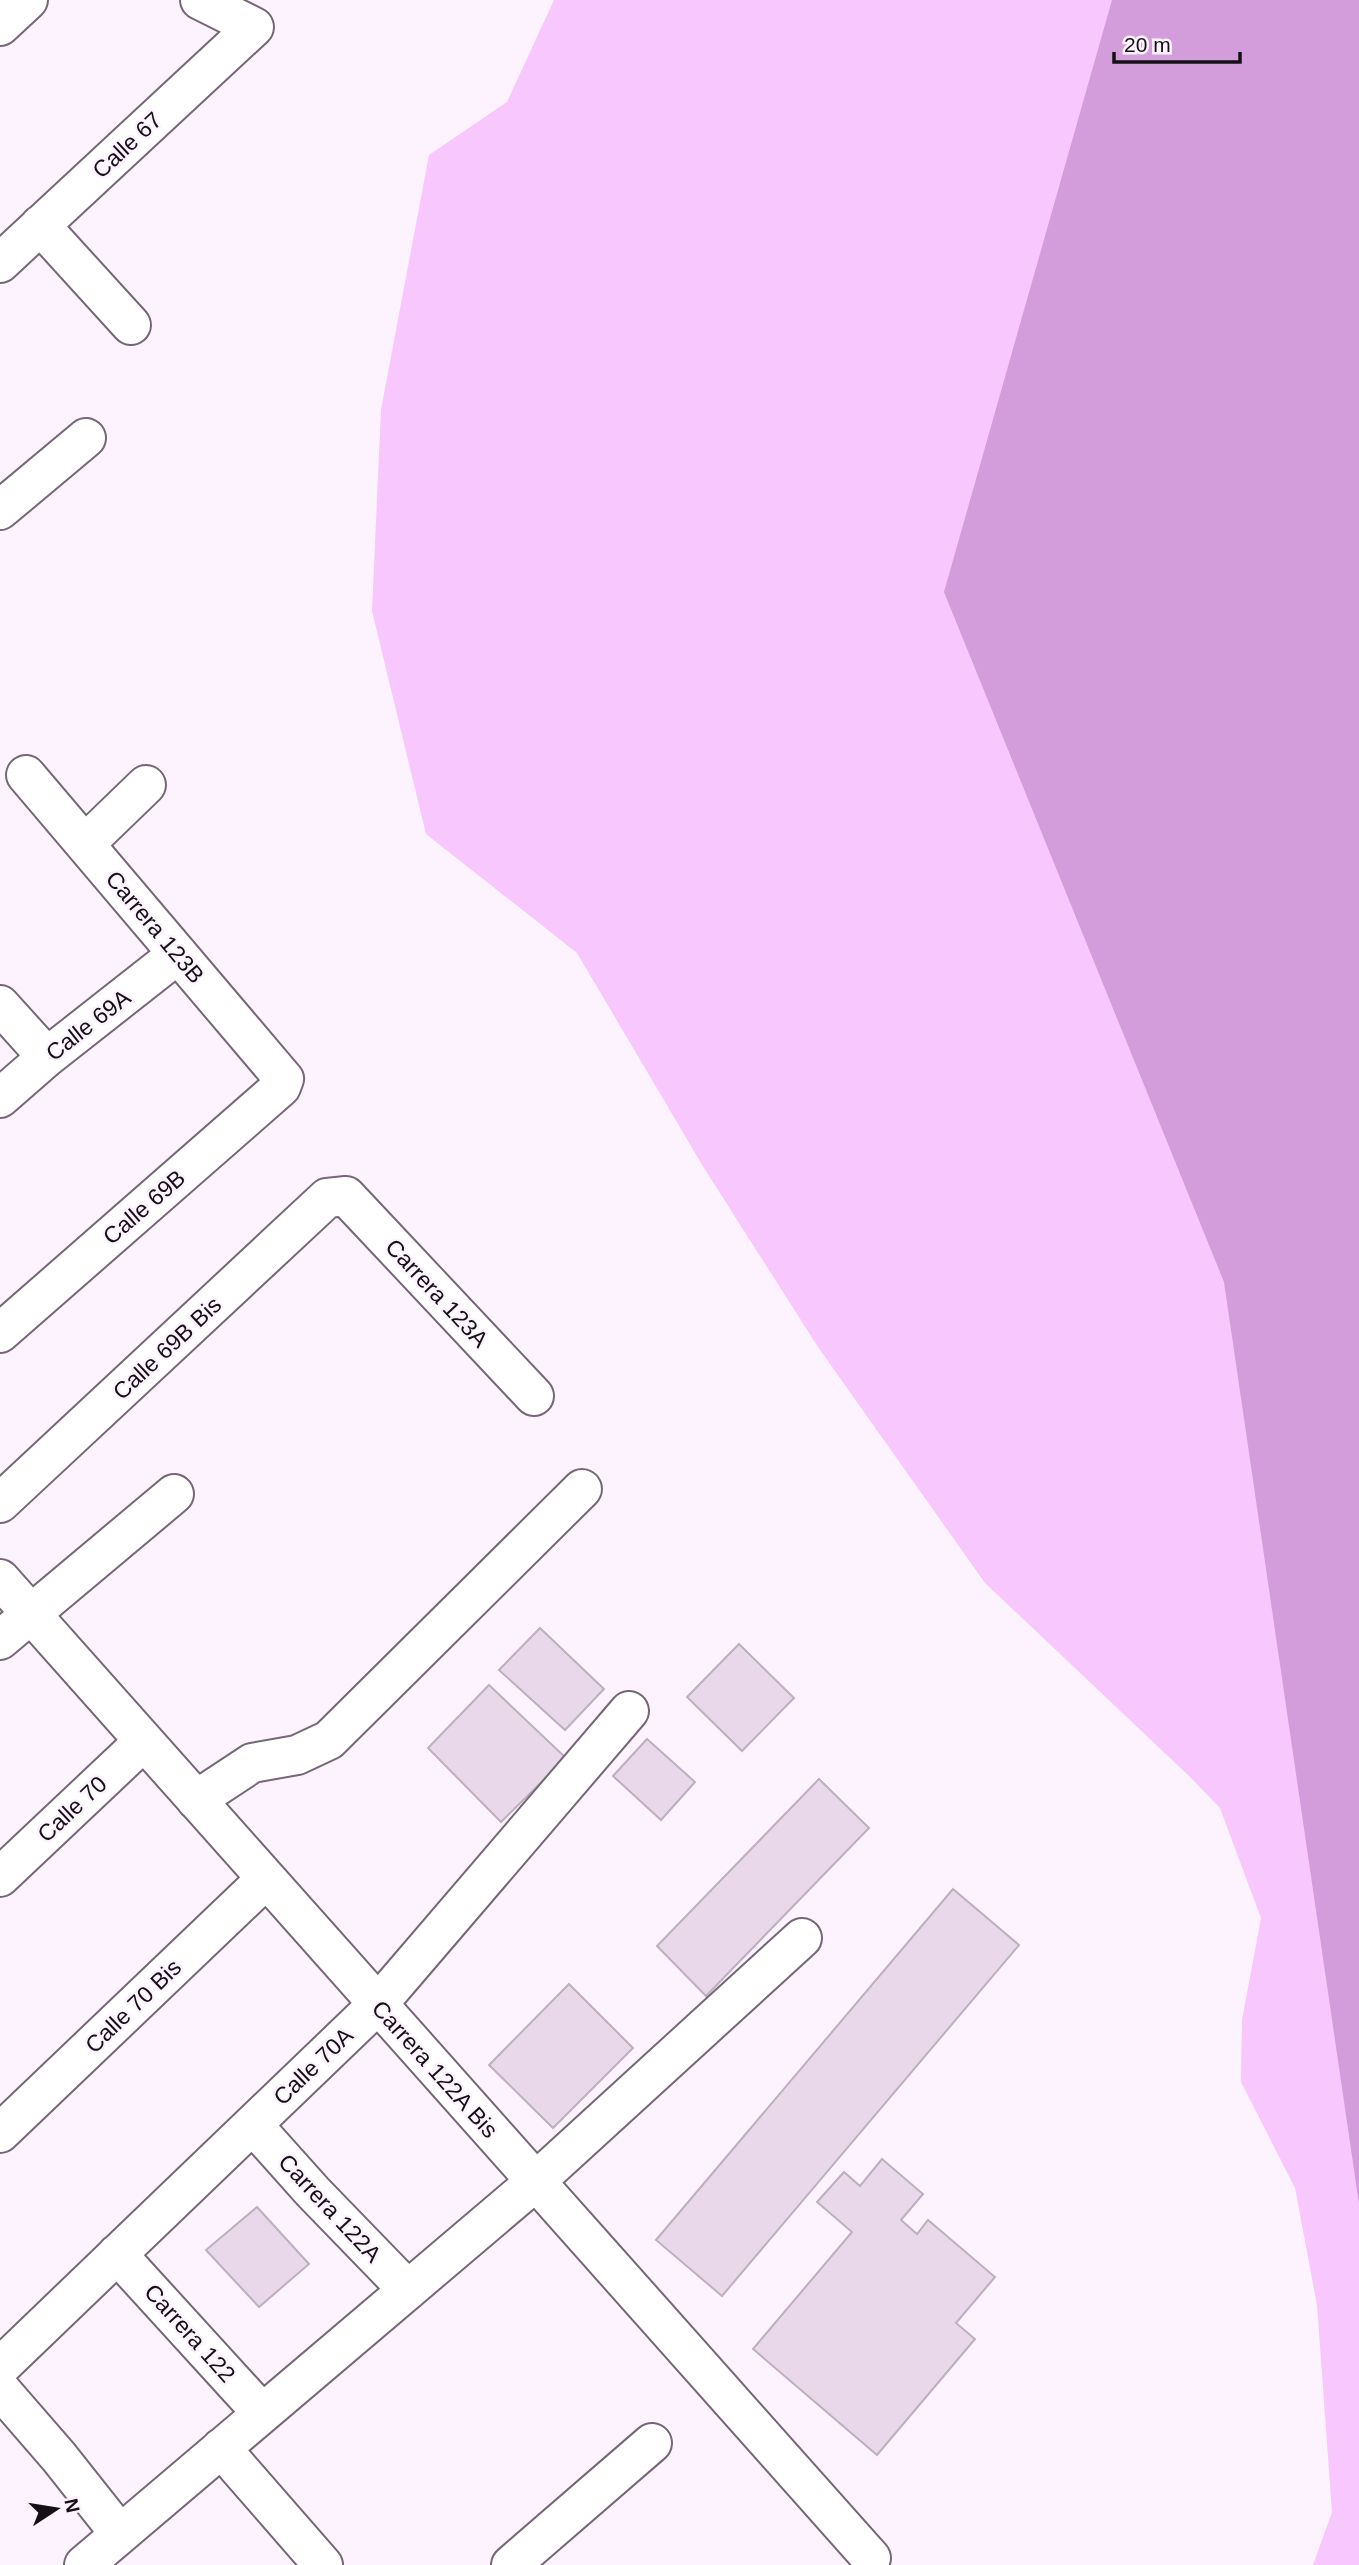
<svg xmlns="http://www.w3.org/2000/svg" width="1359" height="2565" font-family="Helvetica,sans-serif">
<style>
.green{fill:#f7c7fe}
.water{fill:#d29dda}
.building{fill:#e8d8ea;stroke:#beafc0;stroke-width:2}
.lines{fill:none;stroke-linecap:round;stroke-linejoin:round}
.minor-casing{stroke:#756777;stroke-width:42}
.minor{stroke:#fff;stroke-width:38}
.labels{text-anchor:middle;stroke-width:5;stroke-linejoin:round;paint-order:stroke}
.street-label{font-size:23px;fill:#151016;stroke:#fdf3fe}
</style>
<rect width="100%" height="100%" fill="#fdf3fe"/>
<path class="green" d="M554,0h805v2565h-46l19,-53 -15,-207 -22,-117 -54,-106 1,-62 19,-102 -41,-110 -32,-33 -203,-192 -167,-236 -114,-179 -127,-215 -151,-119 -54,-223 9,-201 48,-255 78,-53z"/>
<path class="water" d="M1112,0h247v2204l-135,-922 -280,-690z"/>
<path class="building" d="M540,1628l64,61 -39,41 -66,-60z
M739,1644l55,54 -52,53 -55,-54z
M489,1685l77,73 -65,64 -73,-74z
M647,1739l48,43 -34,38 -48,-44z
M819,1779l50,49 -163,168 -49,-50z
M953,1889l66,56 -297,351 -66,-56z
M569,1984l64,64 -80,80 -64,-63z
M882,2159l41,35 -22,26 16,14 11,-14 67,57 -39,46 19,16 -98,116 -124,-106 99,-117 -35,-30 27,-30 16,14z
M257,2207l52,57 -50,43 -53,-57z"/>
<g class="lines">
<defs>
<path id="minor" d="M0,26l28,-26
M40,225l91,100
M0,263l254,-236 -54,-27
M0,510l86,-72
M85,844l61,-59
M0,1005l47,52
M0,1098l47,-41 131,-103
M0,1333l281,-246 3,-8 -258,-304
M0,1503l327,-305 19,-2 188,200
M0,1579l871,979
M0,1640l174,-146
M196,1800l56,-37 45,-8 32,-15 253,-251
M0,1877l144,-136
M253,2125l60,67 95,98
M0,2133l266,-254
M117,2254l145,159
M0,2367l378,-363 251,-293
M0,2389l59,68 61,77
M221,2448l102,117
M84,2565l451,-383 267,-244
M511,2565l141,-122"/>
</defs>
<use href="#minor" class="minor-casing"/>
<use href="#minor" class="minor"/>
</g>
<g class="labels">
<g class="street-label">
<text transform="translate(127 145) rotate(-43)" y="8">Calle 67</text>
<text transform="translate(155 927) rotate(50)" y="8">Carrera 123B</text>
<text transform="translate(88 1025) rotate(-38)" y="8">Calle 69A</text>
<text transform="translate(144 1207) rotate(-41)" y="8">Calle 69B</text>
<text transform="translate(437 1293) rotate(47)" y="8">Carrera 123A</text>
<text transform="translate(167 1348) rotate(-43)" y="8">Calle 69B Bis</text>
<text transform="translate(72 1809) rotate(-43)" y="8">Calle 70</text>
<text transform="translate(133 2006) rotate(-44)" y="8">Calle 70 Bis</text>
<text transform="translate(313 2066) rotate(-44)" y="8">Calle 70A</text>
<text transform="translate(435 2069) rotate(48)" y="8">Carrera 122A Bis</text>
<text transform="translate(330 2208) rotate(47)" y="8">Carrera 122A</text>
<text transform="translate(190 2333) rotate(48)" y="8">Carrera 122</text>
</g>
</g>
<g transform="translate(56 2509) rotate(78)" stroke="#fdf3fe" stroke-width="5" paint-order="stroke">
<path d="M0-5L12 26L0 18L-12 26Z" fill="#151016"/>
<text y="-10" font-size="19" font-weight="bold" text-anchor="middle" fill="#151016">N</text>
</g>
<path d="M1114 52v10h126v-10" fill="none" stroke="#151016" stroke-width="3.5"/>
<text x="1124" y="52" font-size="21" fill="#151016" stroke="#fdf3fe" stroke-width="5" paint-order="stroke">20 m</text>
</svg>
